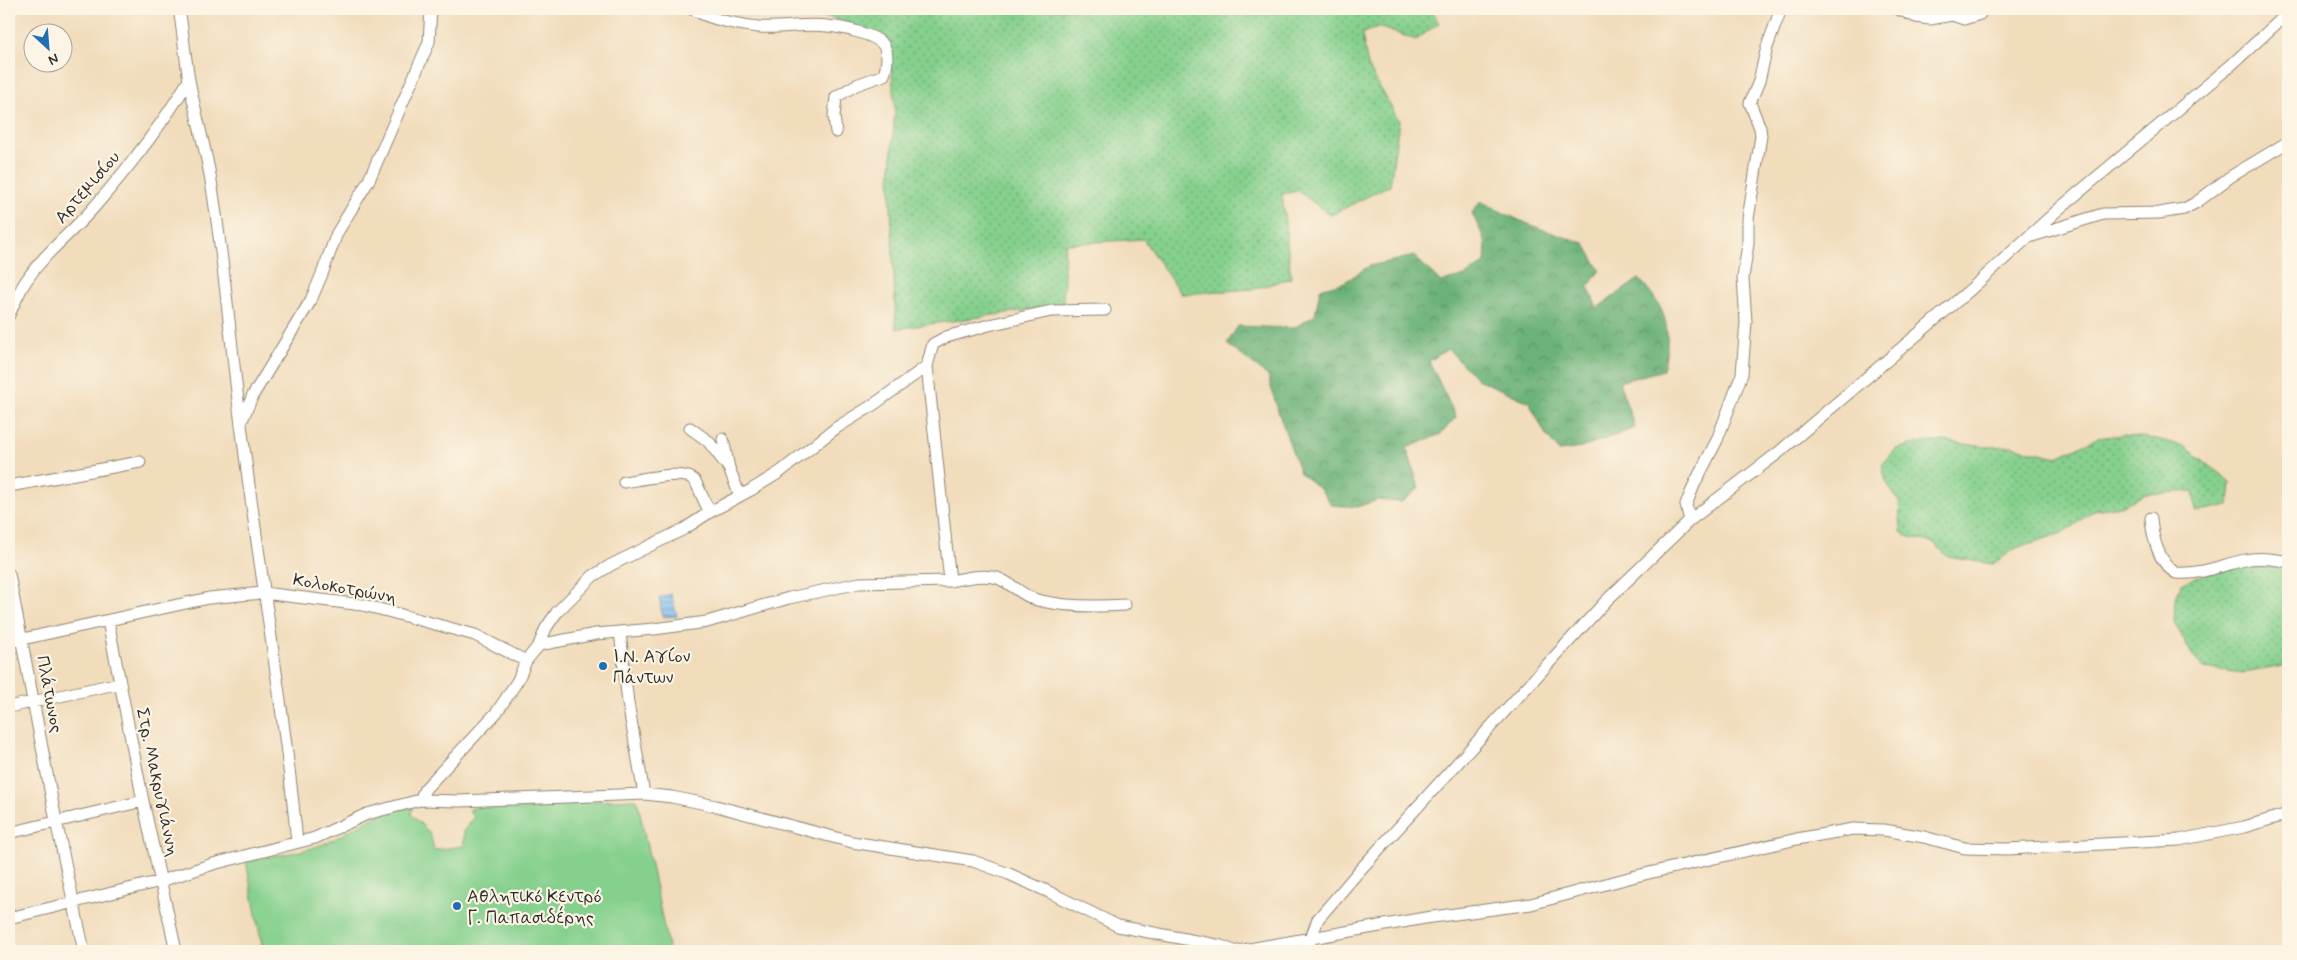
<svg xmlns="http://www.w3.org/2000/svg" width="2297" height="960" font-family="Mynerve,sans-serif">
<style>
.grass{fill:url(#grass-dots);stroke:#587e5c}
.forest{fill:url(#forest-crowns);stroke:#4c6e52}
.pitch{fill:#85d08d;stroke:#587e5c}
.water{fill:url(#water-rules);stroke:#54748e}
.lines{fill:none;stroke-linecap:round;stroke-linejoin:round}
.minor-casing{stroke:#8e8473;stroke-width:13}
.minor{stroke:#fff;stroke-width:11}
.poi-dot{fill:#1f6fb2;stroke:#fcf5e5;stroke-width:2}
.labels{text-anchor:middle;stroke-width:4.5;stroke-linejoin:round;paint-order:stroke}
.street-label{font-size:18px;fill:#2b2b2b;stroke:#fcf5e5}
.poi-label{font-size:18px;fill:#2b2b2b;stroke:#fcf5e5;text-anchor:start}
</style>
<defs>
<pattern id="grass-dots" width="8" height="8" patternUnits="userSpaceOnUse" patternTransform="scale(1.25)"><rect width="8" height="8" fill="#85d08d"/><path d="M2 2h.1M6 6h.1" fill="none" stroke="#6da973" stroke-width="1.8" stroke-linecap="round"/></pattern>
<pattern id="forest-crowns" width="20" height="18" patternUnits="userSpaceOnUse" patternTransform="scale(1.25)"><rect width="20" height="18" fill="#6cb278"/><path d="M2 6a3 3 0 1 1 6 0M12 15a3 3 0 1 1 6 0" fill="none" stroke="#599163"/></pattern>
<pattern id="water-rules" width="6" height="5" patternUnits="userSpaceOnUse" patternTransform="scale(1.25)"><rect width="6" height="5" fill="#7cbcf1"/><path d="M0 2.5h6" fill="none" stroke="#6699c3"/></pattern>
</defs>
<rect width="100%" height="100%" fill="#fcf5e5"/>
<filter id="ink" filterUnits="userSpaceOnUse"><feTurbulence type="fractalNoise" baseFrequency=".02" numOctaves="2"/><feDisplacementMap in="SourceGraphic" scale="10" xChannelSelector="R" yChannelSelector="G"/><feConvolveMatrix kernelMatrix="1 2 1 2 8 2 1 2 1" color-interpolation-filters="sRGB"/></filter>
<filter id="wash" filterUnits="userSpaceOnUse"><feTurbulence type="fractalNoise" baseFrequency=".0096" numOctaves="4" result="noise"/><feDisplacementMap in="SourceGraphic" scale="20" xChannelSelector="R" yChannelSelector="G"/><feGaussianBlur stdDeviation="1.12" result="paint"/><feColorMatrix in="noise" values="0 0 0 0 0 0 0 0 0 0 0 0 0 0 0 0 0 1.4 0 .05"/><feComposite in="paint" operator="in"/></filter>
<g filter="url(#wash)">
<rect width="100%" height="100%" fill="#f1dcbb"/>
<path class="grass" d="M712,9h719l8,14 -23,17 -38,-13 -16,7 6,32 31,55 -9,64 -59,30 -33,-24 -16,3 9,84 -37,11 -73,5 -38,-55 -78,5 -2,61 -167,24 -6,-147 5,-74 -6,-68 -56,-22 -114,-6z
M2123,435l34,4 26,7 48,36 -2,23 -33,7 -3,-21 -47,3 -26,12 -26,4 -29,22 -49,16 -23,16 -45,-7 -14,-14 -25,-6 -8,-5 -2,-30 -13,-20 -4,-17 14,-16 23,-6 26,-2 41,6 25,-1 46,11 40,-19z
M2254,561l34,4v100l-44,8 -40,-5 -10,-10 -20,-36 1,-22 6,-16 14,-7z"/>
<path class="forest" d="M1481,201c33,19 66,31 103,42l16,27 -12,17 9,21 42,-29c29,30 33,52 24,91l-44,12 16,46 -54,20 -22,3 -13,-16 -17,-33 -52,-23 -29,-30 -19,12 27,56 -15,17 -34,14 12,40 -17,14 -24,-2 -21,7 -25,-2 -12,-16 -20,-16 -23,-65 -9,-32 -41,-32 11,-18 56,2 21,-13 5,-26 25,-7 24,-16 45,-10 27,26 24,-6 20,-13 1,-20 -14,-30z"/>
<path class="pitch" d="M637,799l32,152h-406l-17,-90c23,-5 49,-7 72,-15 32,-11 58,-39 95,-38l-2,6 19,19 4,17 30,-4v-15l10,-14 -5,-7 10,-4z"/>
<path class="water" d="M671,594l6,22 -14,1 -4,-19z"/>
</g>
<g filter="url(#ink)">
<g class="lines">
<defs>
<path id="minor" d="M179,9c4,23 6,47 10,71 6,32 15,63 21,95 15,88 21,177 33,265 17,134 41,267 54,402
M692,9c20,11 43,15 66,18 23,2 47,-4 69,-1 13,1 50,8 57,20 5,9 3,20 0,29l-28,10 -20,12 -2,19 2,16
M1898,9l18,8 14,2 22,-4 12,4 16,-5
M2029,237l74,-23 56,-1 25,-4 13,-7 33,-25 58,-35
M9,315c5,-11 10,-24 17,-34 19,-29 48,-50 70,-76 34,-39 66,-80 93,-125
M242,420l11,-25 58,-95 11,-26 15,-41 32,-53 60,-138 2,-33
M690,428l18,13 21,27
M723,439l6,29 11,28
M624,482c14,-2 60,-13 70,-2 5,6 10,23 16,32
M9,486l131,-24
M2151,518c1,18 8,46 25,55 25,2 45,-8 69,-13 14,-3 29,-1 43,2
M1690,520l-4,-15 8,-20 23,-45 25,-66 4,-52 -3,-44 5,-34v-25l13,-83 -1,-8 -10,-25 9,-22 8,-34 14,-38
M9,574l47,247 28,130
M950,581c15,-3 35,-8 50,-2 13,6 23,17 37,21 28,7 59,7 88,5
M108,621l35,180 33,150
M620,632l8,71 16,91
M9,642l200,-44 54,-5 100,12 24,6 88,24 51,26 -8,19 -21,32 -72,77 -5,11
M539,645l57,-11 58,-5 53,-7 82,-24 70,-15 91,-2 -23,-215
M526,661l13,-16 7,-17 11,-16 36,-36 18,-11 73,-36 26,-17 41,-22 29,-18 56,-44 37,-23 54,-39 6,-22 13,-7 43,-12 62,-14 54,-1
M9,707l111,-24
M9,833l134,-32
M9,918l152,-37 52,-17 102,-26 52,-24 53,-14 40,1 184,-7 28,3 44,9 136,36 121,19 36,13 40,18 69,34 103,20 13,5
M1238,951l187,-33 106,-14 105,-28 161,-37 56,-10 31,1 40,7 41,11 43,1 171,-9 65,-13 44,-13
M1308,951l3,-13 7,-19 41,-48 188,-206 60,-65 83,-80 88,-67 193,-164 89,-81 169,-141 59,-54"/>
</defs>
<use href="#minor" class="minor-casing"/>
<use href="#minor" class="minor"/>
</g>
</g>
<g class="poi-dot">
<circle cx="603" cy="666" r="5"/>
<circle cx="457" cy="906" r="5"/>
</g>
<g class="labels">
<g class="street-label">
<text transform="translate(87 187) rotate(-49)" y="6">Αρτεμισίου</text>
<text transform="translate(345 588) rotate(10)" y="6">Κολοκοτρώνη</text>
<text transform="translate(50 694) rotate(79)" y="6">Πλάτωνος</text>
<text transform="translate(158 782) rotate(78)" y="6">Στρ. Μακρυγιάννη</text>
</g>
<g class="poi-label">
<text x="613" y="662">Ι.Ν. Αγίον<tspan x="613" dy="21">Πάντων</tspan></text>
<text x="467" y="902">Αθλητικό Κεντρό<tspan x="467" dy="21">Γ. Παπασιδέρης</tspan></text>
</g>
</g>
<rect width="2297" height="960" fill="none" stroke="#fcf5e5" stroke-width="30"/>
<g transform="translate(48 48) rotate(154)"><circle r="24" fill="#fcf5e5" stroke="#a8a49b"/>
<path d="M0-4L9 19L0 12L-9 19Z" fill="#1f6fb2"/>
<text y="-8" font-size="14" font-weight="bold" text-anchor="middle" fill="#2b2b2b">N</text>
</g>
</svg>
